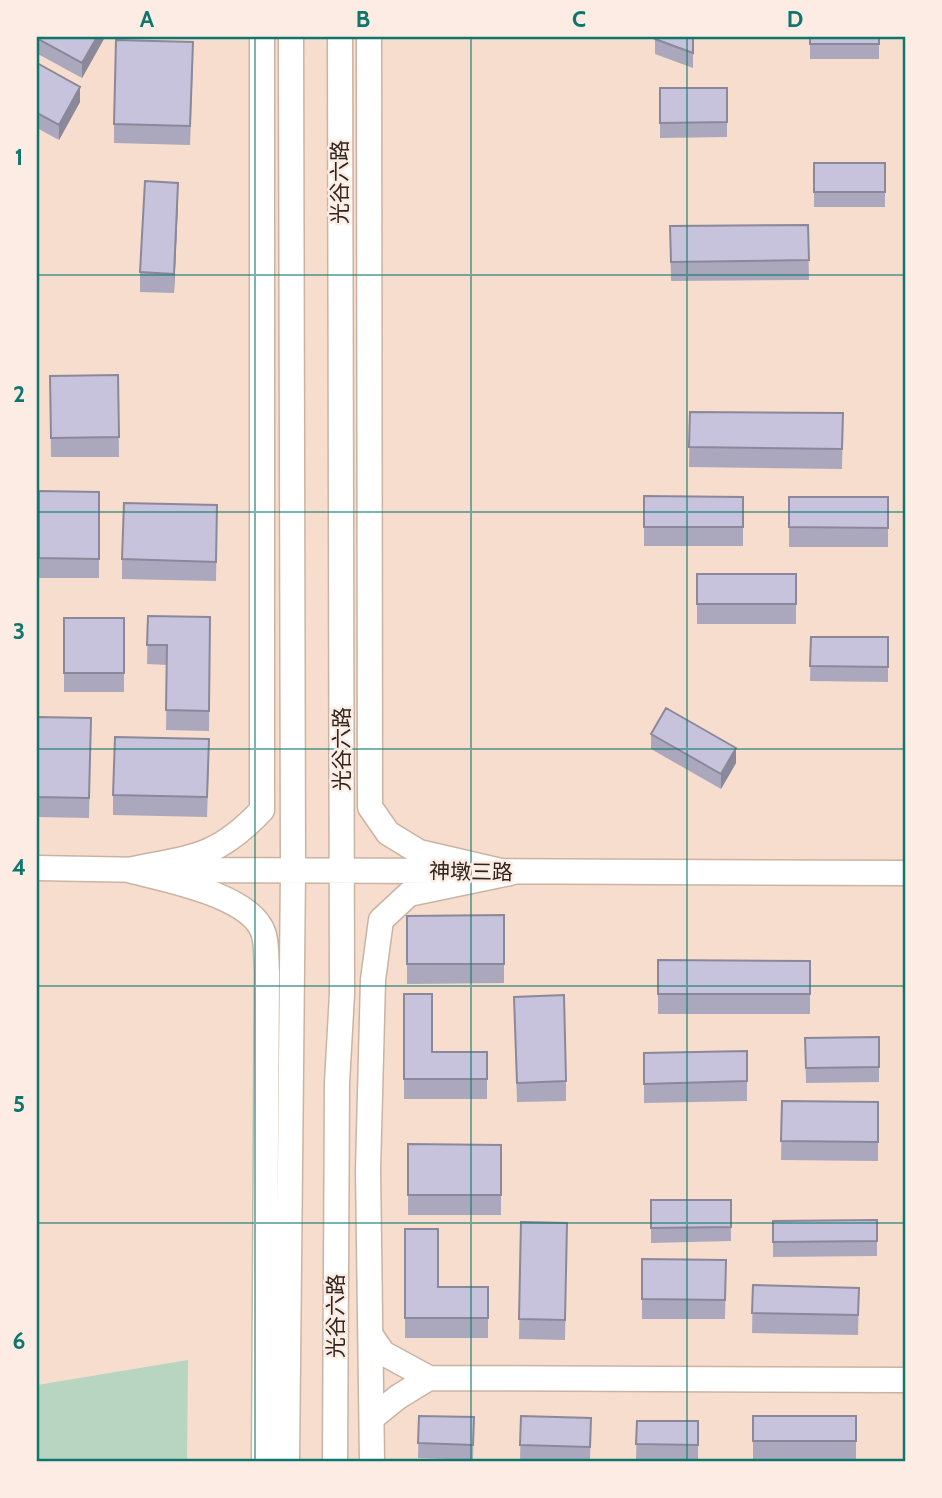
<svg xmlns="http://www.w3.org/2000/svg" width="942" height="1498" font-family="Cabin,'Noto Sans SC',sans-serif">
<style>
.green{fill:#b8d5c1}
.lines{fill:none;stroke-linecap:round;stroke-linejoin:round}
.secondary-casing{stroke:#cbb3a4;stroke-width:27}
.secondary{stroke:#fff;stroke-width:24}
.wall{fill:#aba8bd}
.shaded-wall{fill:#8b889a}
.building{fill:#c7c3dc;stroke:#8b889a;stroke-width:2}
.grid{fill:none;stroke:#0f766e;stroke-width:2;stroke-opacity:0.55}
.labels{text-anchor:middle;stroke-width:5;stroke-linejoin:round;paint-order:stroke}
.street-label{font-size:21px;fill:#2e251f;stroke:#fcece3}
.neatline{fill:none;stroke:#0f766e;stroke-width:2.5}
.grid-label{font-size:23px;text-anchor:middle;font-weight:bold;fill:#0f766e}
</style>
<rect width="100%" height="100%" fill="#f6ddcd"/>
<path class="green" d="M188,1360l-1,101h-150v-76z"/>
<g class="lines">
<defs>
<path id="secondary" d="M262,37v773c-47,50 -72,47 -134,60 34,9 126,25 136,65 3,11 2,26 3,37l-3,489
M369,37l1,770 18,26 31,19 91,21 -101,21 -28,26 -8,60 -5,190 4,291
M37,868l108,2
M181,870l724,3
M372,1337l11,16 46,25
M372,1418l26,-21 31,-19 476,2
M287,1461l6,-592 -2,-832
M335,1461l2,-378 5,-89 -2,-957"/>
</defs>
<use href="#secondary" class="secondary-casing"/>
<use href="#secondary" class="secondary"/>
</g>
<path class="wall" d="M38,37h67l-23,41 -44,-24z
M655,37h38v31l-38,-14z
M810,37h69v22h-69z
M193,61l-3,84 -76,-2v-19z
M37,63l43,39 -21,38 -22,-12z
M660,88h67v49l-67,1z
M814,163h71v44h-71z
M178,202l-4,91 -34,-1v-20z
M808,225l1,55 -138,1 -1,-55z
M118,375l1,82h-68l-1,-81z
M690,412l153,1 -1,56 -153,-2z
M39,491l60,1v86h-60z
M644,496l99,1v49h-99z
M789,497h99v50h-99z
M217,525l-1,56 -94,-2v-20z
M697,574h99v50h-99z
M148,616l62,1 -1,114 -43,-1 1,-65 -20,-1z
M64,618h60v74h-60z
M811,637h77v45l-78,-1z
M37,717l54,1 -2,100 -52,-1z
M651,734l85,29 -15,26 -70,-40z
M209,759l-2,58 -94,-2v-20z
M504,915v68l-97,1v-68z
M658,960l152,1v53h-152z
M404,994l28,58h55v47h-83z
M514,997l52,84v20l-49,1z
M879,1037v45l-73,1 -1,-45z
M747,1051v50l-103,2v-50z
M782,1101l96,1v59l-97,-1z
M408,1144l93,1v70h-93z
M651,1200h80v41l-80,2z
M877,1220v36l-104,1v-36z
M521,1222l46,1 -2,117 -46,-1z
M405,1229l33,58h50v51h-83z
M642,1259l84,1 -1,59h-83z
M753,1285l106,3 -1,47 -106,-2z
M419,1416l55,1 -1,43 -55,-2z
M521,1416l70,2 -1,43 -70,-1z
M753,1416h103v45h-103z
M637,1421h61v39l-62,-1z"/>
<path class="shaded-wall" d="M97,37h8l-23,41v-15z
M80,87v15l-21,38v-15z
M178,183v19l-4,91v-19z
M736,748v15l-15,26v-15z"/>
<path class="building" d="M38,37h59l-15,26 -44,-24z
M655,37h38v16l-38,-14z
M810,37h69v7h-69z
M116,40l77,2 -3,84 -76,-2z
M37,63l43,24 -21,38 -22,-12z
M660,88h67v34l-67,1z
M814,163h71v29h-71z
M145,181l33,2 -4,91 -34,-2z
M808,225l1,35 -138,2 -1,-36z
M118,375l1,62 -68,1 -1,-62z
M690,412l153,1 -1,36 -153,-2z
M39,491l60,1v67l-60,-1z
M644,496l99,1v30h-99z
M789,497h99v31l-99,-1z
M124,503l93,2 -1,57 -94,-3z
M697,574h99v30h-99z
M148,616l62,1 -1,94 -43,-1 1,-65h-20z
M64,618h60v55h-60z
M811,637h77v30l-78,-1z
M666,708l70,40 -15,26 -70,-40z
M37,717l54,1 -2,80 -52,-1z
M115,737l94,2 -2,58 -94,-2z
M504,915v49h-97v-48z
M658,960l152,1v33h-152z
M404,994h28v58h55v27h-83z
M564,995l2,86 -49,2 -3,-86z
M879,1037v30l-73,1 -1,-30z
M747,1051v30l-103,3v-31z
M782,1101l96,1v40l-97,-1z
M408,1144l93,1v50h-93z
M651,1200h80v27l-80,1z
M877,1220v21l-104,1v-21z
M521,1222l46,1 -2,97 -46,-1z
M405,1229h33v58h50v31h-83z
M642,1259l84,1 -1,40 -83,-1z
M753,1285l106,3 -1,27 -106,-2z
M419,1416l55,1 -1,28 -55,-2z
M521,1416l70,2 -1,29 -70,-2z
M753,1416h103v25h-103z
M637,1421h61v24l-62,-1z"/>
<path class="grid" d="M255,37v1424M471,37v1424M687,37v1424M37,275h868M37,512h868M37,749h868M37,986h868M37,1223h868"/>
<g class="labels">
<g class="street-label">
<text transform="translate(340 182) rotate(-90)" y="7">光谷六路</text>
<text transform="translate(342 749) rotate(-90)" y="7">光谷六路</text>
<text transform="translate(471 872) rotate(1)" y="7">神墩三路</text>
<text transform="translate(336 1316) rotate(-90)" y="7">光谷六路</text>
</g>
</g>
<rect width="942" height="1498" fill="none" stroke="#fcece3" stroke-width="77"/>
<rect x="38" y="38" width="866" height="1422" class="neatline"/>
<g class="grid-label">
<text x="147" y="27">A</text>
<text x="363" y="27">B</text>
<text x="579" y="27">C</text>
<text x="795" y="27">D</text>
<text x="19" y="165">1</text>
<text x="19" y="402">2</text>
<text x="19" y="639">3</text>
<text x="19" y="875">4</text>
<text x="19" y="1112">5</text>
<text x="19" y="1349">6</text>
</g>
</svg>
